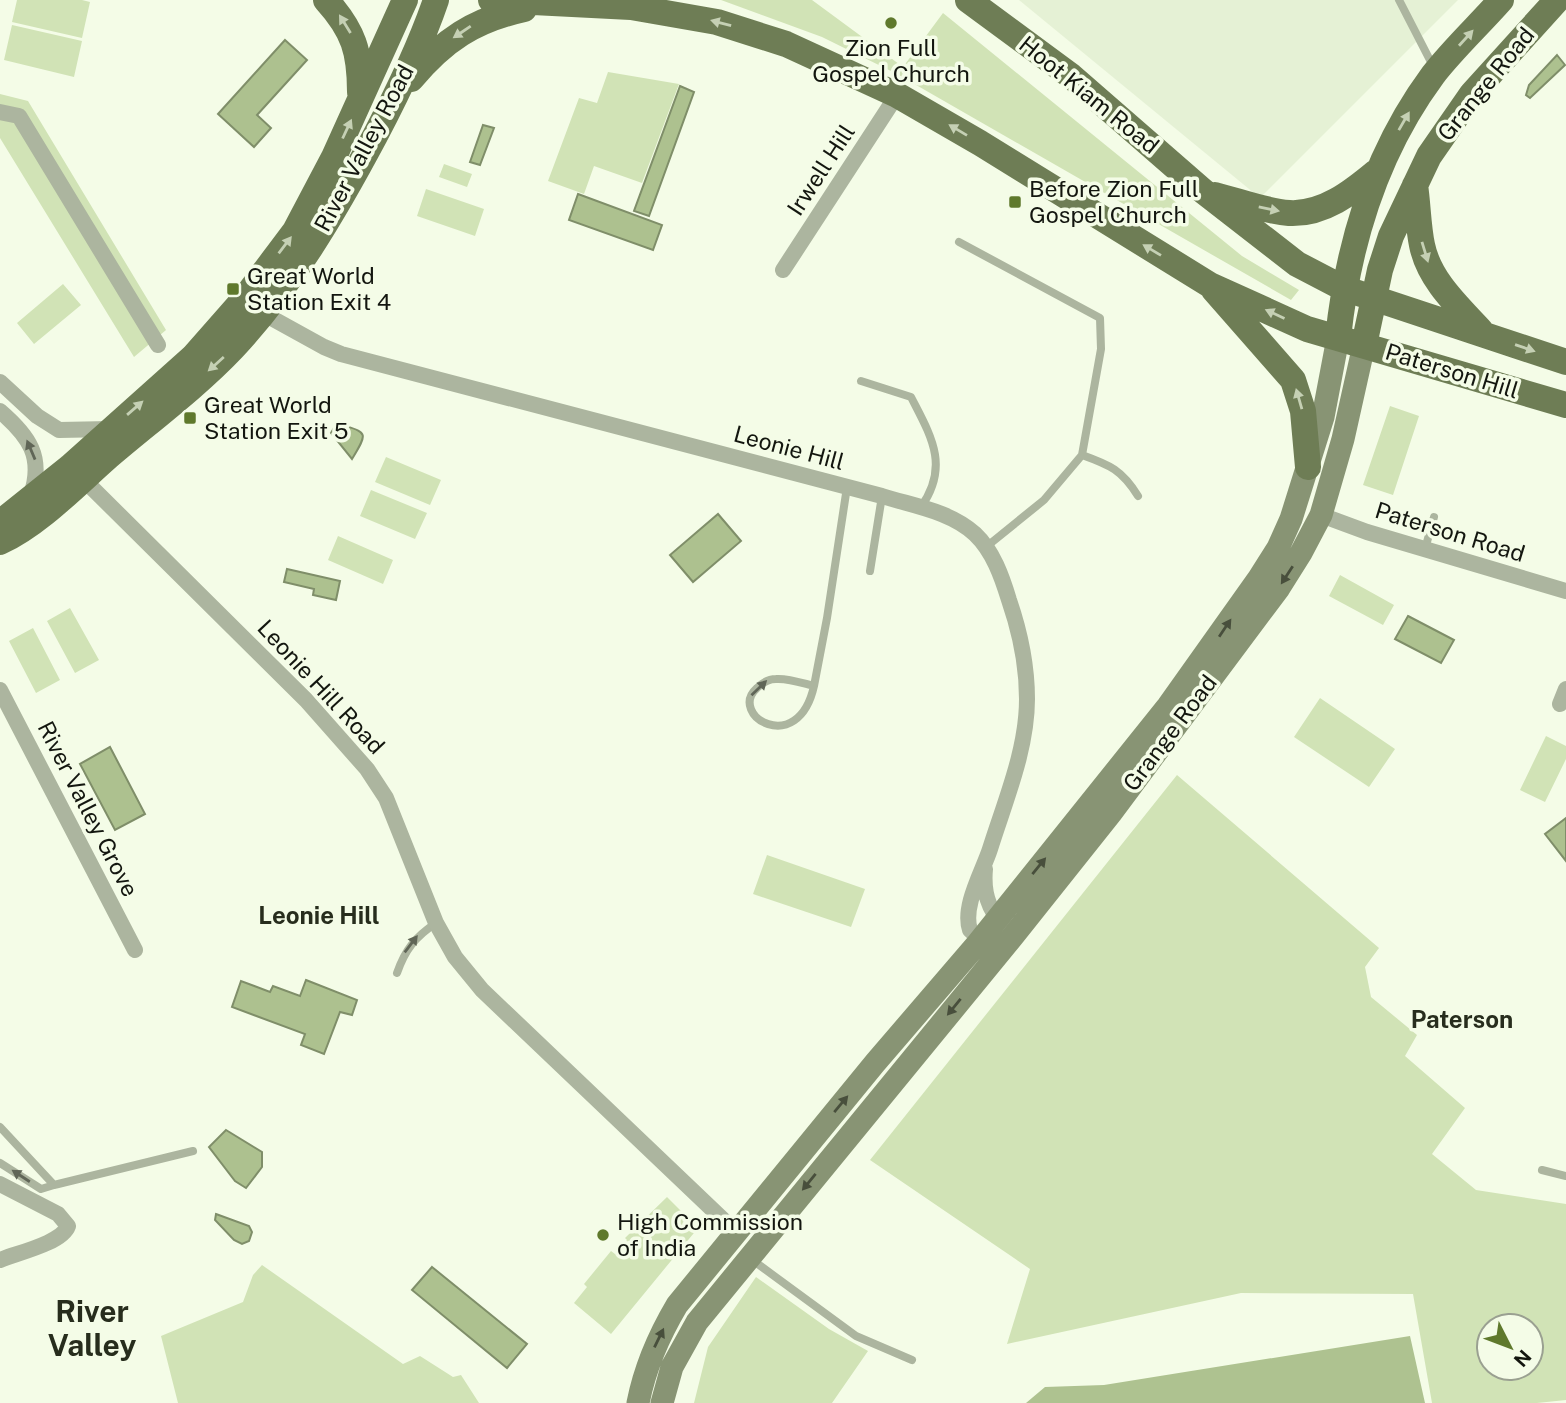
<svg xmlns="http://www.w3.org/2000/svg" width="1566" height="1403" font-family="'Public Sans',sans-serif">
<style>
.built{fill:#e5f1d5}
.green{fill:#d1e3b6;fill-rule:evenodd}
.forest{fill:#aec290}
.water{fill:#adc18f;stroke:#7f8e69;stroke-width:2}
.lines{fill:none;stroke-linecap:round;stroke-linejoin:round}
.lane{stroke:#acb59f;stroke-width:8}
.street{stroke:#acb59f;stroke-width:16}
.secondary{stroke:#889474;stroke-width:23}
.primary{stroke:#6e7d55;stroke-width:26}
.oneway{fill:#c5d0b4}
.oneway2{fill:#606657}
.oneway3{fill:#484f3c}
.poi-dot{fill:#5f792c;stroke:#f4fce7;stroke-width:2.5}
.labels{text-anchor:middle;stroke-width:7;stroke-linejoin:round;paint-order:stroke}
.poi-label{font-size:23px;fill:#13160f;stroke:#f4fce7;text-anchor:start}
.street-label{font-size:23px;fill:#13160f;stroke:#f4fce7}
.neighbourhood-label{font-size:24px;font-weight:bold;fill:#272d1d;stroke:#f4fce7}
.district-label{font-size:30px;font-weight:bold;fill:#272d1d;stroke:#f4fce7}
</style>
<rect width="100%" height="100%" fill="#f4fce7"/>
<path class="built" d="M1019,0h439l-198,198z"/>
<path class="green" d="M17,0h65l8,2 -8,36 -70,-16z
M721,0h91l91,67 40,-54 299,243 57,34 -8,10 -394,-226 -75,-37z
M12,25l70,16 -8,36 -70,-17z
M608,72l71,12 -37,99 -48,-17 -10,28 -36,-13 31,-83 18,5z
M0,94l28,7 138,229 -32,27 -134,-219z
M444,164l28,10 -5,13 -28,-10z
M426,189l58,20 -9,27 -58,-20z
M63,284l18,21 -47,39 -17,-21z
M1390,406l29,10 -26,79 -30,-10z
M386,457l55,23 -11,25 -55,-23z
M371,490l56,23 -12,26 -55,-23z
M338,536l55,24 -10,24 -55,-24z
M1340,575l54,30 -11,20 -54,-29z
M70,608l29,52 -24,13 -28,-52z
M33,628l27,52 -24,13 -27,-52z
M1320,698l75,51 -26,38 -75,-50z
M1546,736l20,10v13l-21,43 -25,-12z
M1177,775l202,173 -14,19 6,30 46,38 -12,21 60,52 -33,46 44,36 90,14v196l-29,3h-105l-19,-109 -172,-1 -234,51 23,-75 -160,-109zM1489,1326h42v42h-42z
M767,855l98,34 -14,38 -98,-33z
M667,1197l31,31 -87,106 -37,-31 13,-16 -3,-3 27,-33 4,3 12,-14 -2,-2z
M262,1265l141,99 17,-8 33,21 8,-2 18,28h-301l-17,-67 82,-34 10,-27z
M756,1277l73,52 39,22 -36,52h-138l14,-56z"/>
<path class="forest" d="M1410,1336l15,67h-399l19,-16 59,-2z"/>
<path class="water" d="M285,40l22,20 -50,55 14,13 -17,19 -36,-33z
M1557,55l8,10 -35,33 -4,-3 3,-10z
M680,86l14,6 -45,124 -15,-5z
M483,125l11,3 -14,37 -10,-3z
M578,194l84,31 -9,25 -84,-30z
M337,423c29,10 33,7 15,36l-21,-26z
M718,514l23,27 -48,41 -23,-27z
M287,569l53,12 -4,19 -23,-5 1,-6 -30,-7z
M1408,616l46,24 -13,23 -46,-24z
M110,747l35,67 -30,16 -35,-66z
M1566,818v43l-21,-27z
M306,980l51,20 -5,15 -12,-3 -16,42 -23,-9 4,-11 -73,-27 9,-26 29,11 3,-6 27,10z
M226,1130l36,22v15l-16,21 -11,-7 -26,-34z
M216,1214l33,12 3,6 -3,9 -7,3 -8,-4 -19,-20z
M432,1267l95,77 -20,24 -95,-78z"/>
<g class="lines">
<path class="lane" d="M1399,0l34,66
M959,242l141,76 1,31 -19,106 -38,45 -58,47
M861,381l50,16c20,39 39,69 10,110
M1082,455c28,10 40,15 56,41
M1425,549l9,-32
M870,571l12,-75
M814,686c-12,-3 -26,-8 -38,-7 -8,0 -14,4 -19,9 -30,27 41,70 57,-2l13,-68 20,-131
M397,973c8,-23 18,-36 39,-50
M0,1127l54,58 -13,4 -41,-26
M1542,1170l24,6
M54,1185l139,-34
M751,1259l105,77 56,24"/>
<path class="street" d="M0,112l19,4 139,229
M783,270l114,-175
M257,310l67,37 17,7 541,142c31,10 68,15 93,38 18,17 27,43 34,66 11,32 18,65 18,99 0,51 -22,102 -37,150 -7,22 -28,57 -20,81l17,16
M0,382l37,34 22,14 51,-1
M0,411c29,25 44,46 31,84
M77,473l229,227 61,69 19,29 50,125 19,34 27,33 254,242
M1321,515l46,17 199,59
M0,690l135,260
M1560,704l6,-15
M985,869c-2,21 3,42 19,56
M0,1184l58,30 10,12c-6,17 -51,27 -68,34"/>
<path class="secondary" d="M638,1403c7,-36 20,-66 39,-98l198,-242 103,-120 190,-237 91,-128 19,-30 13,-29 32,-102 15,-79
M662,1403l10,-36 25,-45 317,-387 97,-122 168,-225 22,-35 20,-38 22,-76 21,-94"/>
<path class="primary" d="M326,0c28,31 34,52 34,92
M491,0l140,7 86,15 69,22 111,51 83,48 230,142 97,44 259,76
M968,0l103,76 132,115 94,73 46,24 223,74
M411,79c33,-39 63,-59 113,-70
M1415,185c3,20 3,41 7,60 7,35 36,61 59,86
M1215,195c24,6 49,16 74,18 34,2 63,-21 87,-41
M1214,290l79,90 10,31 5,56
M1338,338c10,-95 38,-186 95,-263 20,-26 46,-50 68,-75
M1364,345l16,-75 11,-34 38,-80 43,-62 85,-94
M0,523l70,-56 123,-110 51,-58 51,-68 39,-74 71,-157
M0,542c38,-17 77,-58 109,-86 41,-35 87,-69 124,-108 59,-63 102,-137 142,-212 23,-44 45,-89 61,-136"/>
</g>
<defs><path id="oneway-solid" d="M-6-.8H1V-3.2L6.5 0L1 3.2V.8H-6Z" transform="scale(1.75)"/></defs>
<g class="oneway">
<use href="#oneway-solid" transform="translate(721 23) rotate(-165)"/>
<use href="#oneway-solid" transform="translate(345 24) rotate(-122)"/>
<use href="#oneway-solid" transform="translate(462 32) rotate(146)"/>
<use href="#oneway-solid" transform="translate(1466 38) rotate(-48)"/>
<use href="#oneway-solid" transform="translate(1404 121) rotate(-60)"/>
<use href="#oneway-solid" transform="translate(347 129) rotate(-65)"/>
<use href="#oneway-solid" transform="translate(958 130) rotate(-149)"/>
<use href="#oneway-solid" transform="translate(1269 209) rotate(12)"/>
<use href="#oneway-solid" transform="translate(285 245) rotate(-53)"/>
<use href="#oneway-solid" transform="translate(1152 250) rotate(-149)"/>
<use href="#oneway-solid" transform="translate(1425 252) rotate(73)"/>
<use href="#oneway-solid" transform="translate(1275 314) rotate(-155)"/>
<use href="#oneway-solid" transform="translate(1525 348) rotate(19)"/>
<use href="#oneway-solid" transform="translate(216 364) rotate(138)"/>
<use href="#oneway-solid" transform="translate(1299 399) rotate(-106)"/>
<use href="#oneway-solid" transform="translate(135 408) rotate(-41)"/>
</g>
<g class="oneway2">
<use href="#oneway-solid" transform="translate(31 450) rotate(-113)"/>
<use href="#oneway-solid" transform="translate(759 688) rotate(-44)"/>
<use href="#oneway-solid" transform="translate(411 944) rotate(-53)"/>
<use href="#oneway-solid" transform="translate(21 1176) rotate(-147)"/>
</g>
<g class="oneway3">
<use href="#oneway-solid" transform="translate(1287 575) rotate(123)"/>
<use href="#oneway-solid" transform="translate(1225 628) rotate(-56)"/>
<use href="#oneway-solid" transform="translate(1039 866) rotate(-51)"/>
<use href="#oneway-solid" transform="translate(954 1007) rotate(129)"/>
<use href="#oneway-solid" transform="translate(841 1104) rotate(-50)"/>
<use href="#oneway-solid" transform="translate(809 1182) rotate(129)"/>
<use href="#oneway-solid" transform="translate(659 1338) rotate(-64)"/>
</g>
<g class="poi-dot">
<circle cx="891" cy="23" r="7"/>
<rect x="1008" y="195" width="14" height="14" rx="3.5"/>
<rect x="226" y="282" width="14" height="14" rx="3.5"/>
<rect x="183" y="411" width="14" height="14" rx="3.5"/>
<circle cx="603" cy="1235" r="7"/>
</g>
<g class="labels">
<g class="poi-label">
<text x="891" y="56" text-anchor="middle">Zion Full<tspan x="891" dy="26">Gospel Church</tspan></text>
<text x="1029" y="197">Before Zion Full<tspan x="1029" dy="26">Gospel Church</tspan></text>
<text x="247" y="284">Great World<tspan x="247" dy="26">Station Exit 4</tspan></text>
<text x="204" y="413">Great World<tspan x="204" dy="26">Station Exit 5</tspan></text>
<text x="617" y="1230">High Commission<tspan x="617" dy="26">of India</tspan></text>
</g>
<g class="street-label">
<text transform="translate(1486 84) rotate(-51)" y="8">Grange Road</text>
<text transform="translate(1089 95) rotate(39)" y="8">Hoot Kiam Road</text>
<text transform="translate(364 148) rotate(-62)" y="8">River Valley Road</text>
<text transform="translate(821 170) rotate(-57)" y="8">Irwell Hill</text>
<text transform="translate(1452 371) rotate(17)" y="8">Paterson Hill</text>
<text transform="translate(789 448) rotate(15)" y="8">Leonie Hill</text>
<text transform="translate(1450 532) rotate(17)" y="8">Paterson Road</text>
<text transform="translate(321 687) rotate(47)" y="8">Leonie Hill Road</text>
<text transform="translate(1170 733) rotate(-53)" y="8">Grange Road</text>
<text transform="translate(88 809) rotate(63)" y="8">River Valley Grove</text>
</g>
<g class="neighbourhood-label">
<text x="319" y="924">Leonie Hill</text>
<text x="1462" y="1028">Paterson</text>
</g>
<g class="district-label">
<text x="92" y="1322">River<tspan x="92" dy="34">Valley</tspan></text>
</g>
</g>
<g transform="translate(1510 1347) rotate(132)"><circle r="33" fill="#f4fce7" stroke="#9aa091" stroke-width="2"/>
<path d="M0-5L12 26L0 18L-12 26Z" fill="#5f792c"/>
<text y="-10" font-size="19" font-weight="bold" text-anchor="middle" fill="#13160f">N</text>
</g>
</svg>
